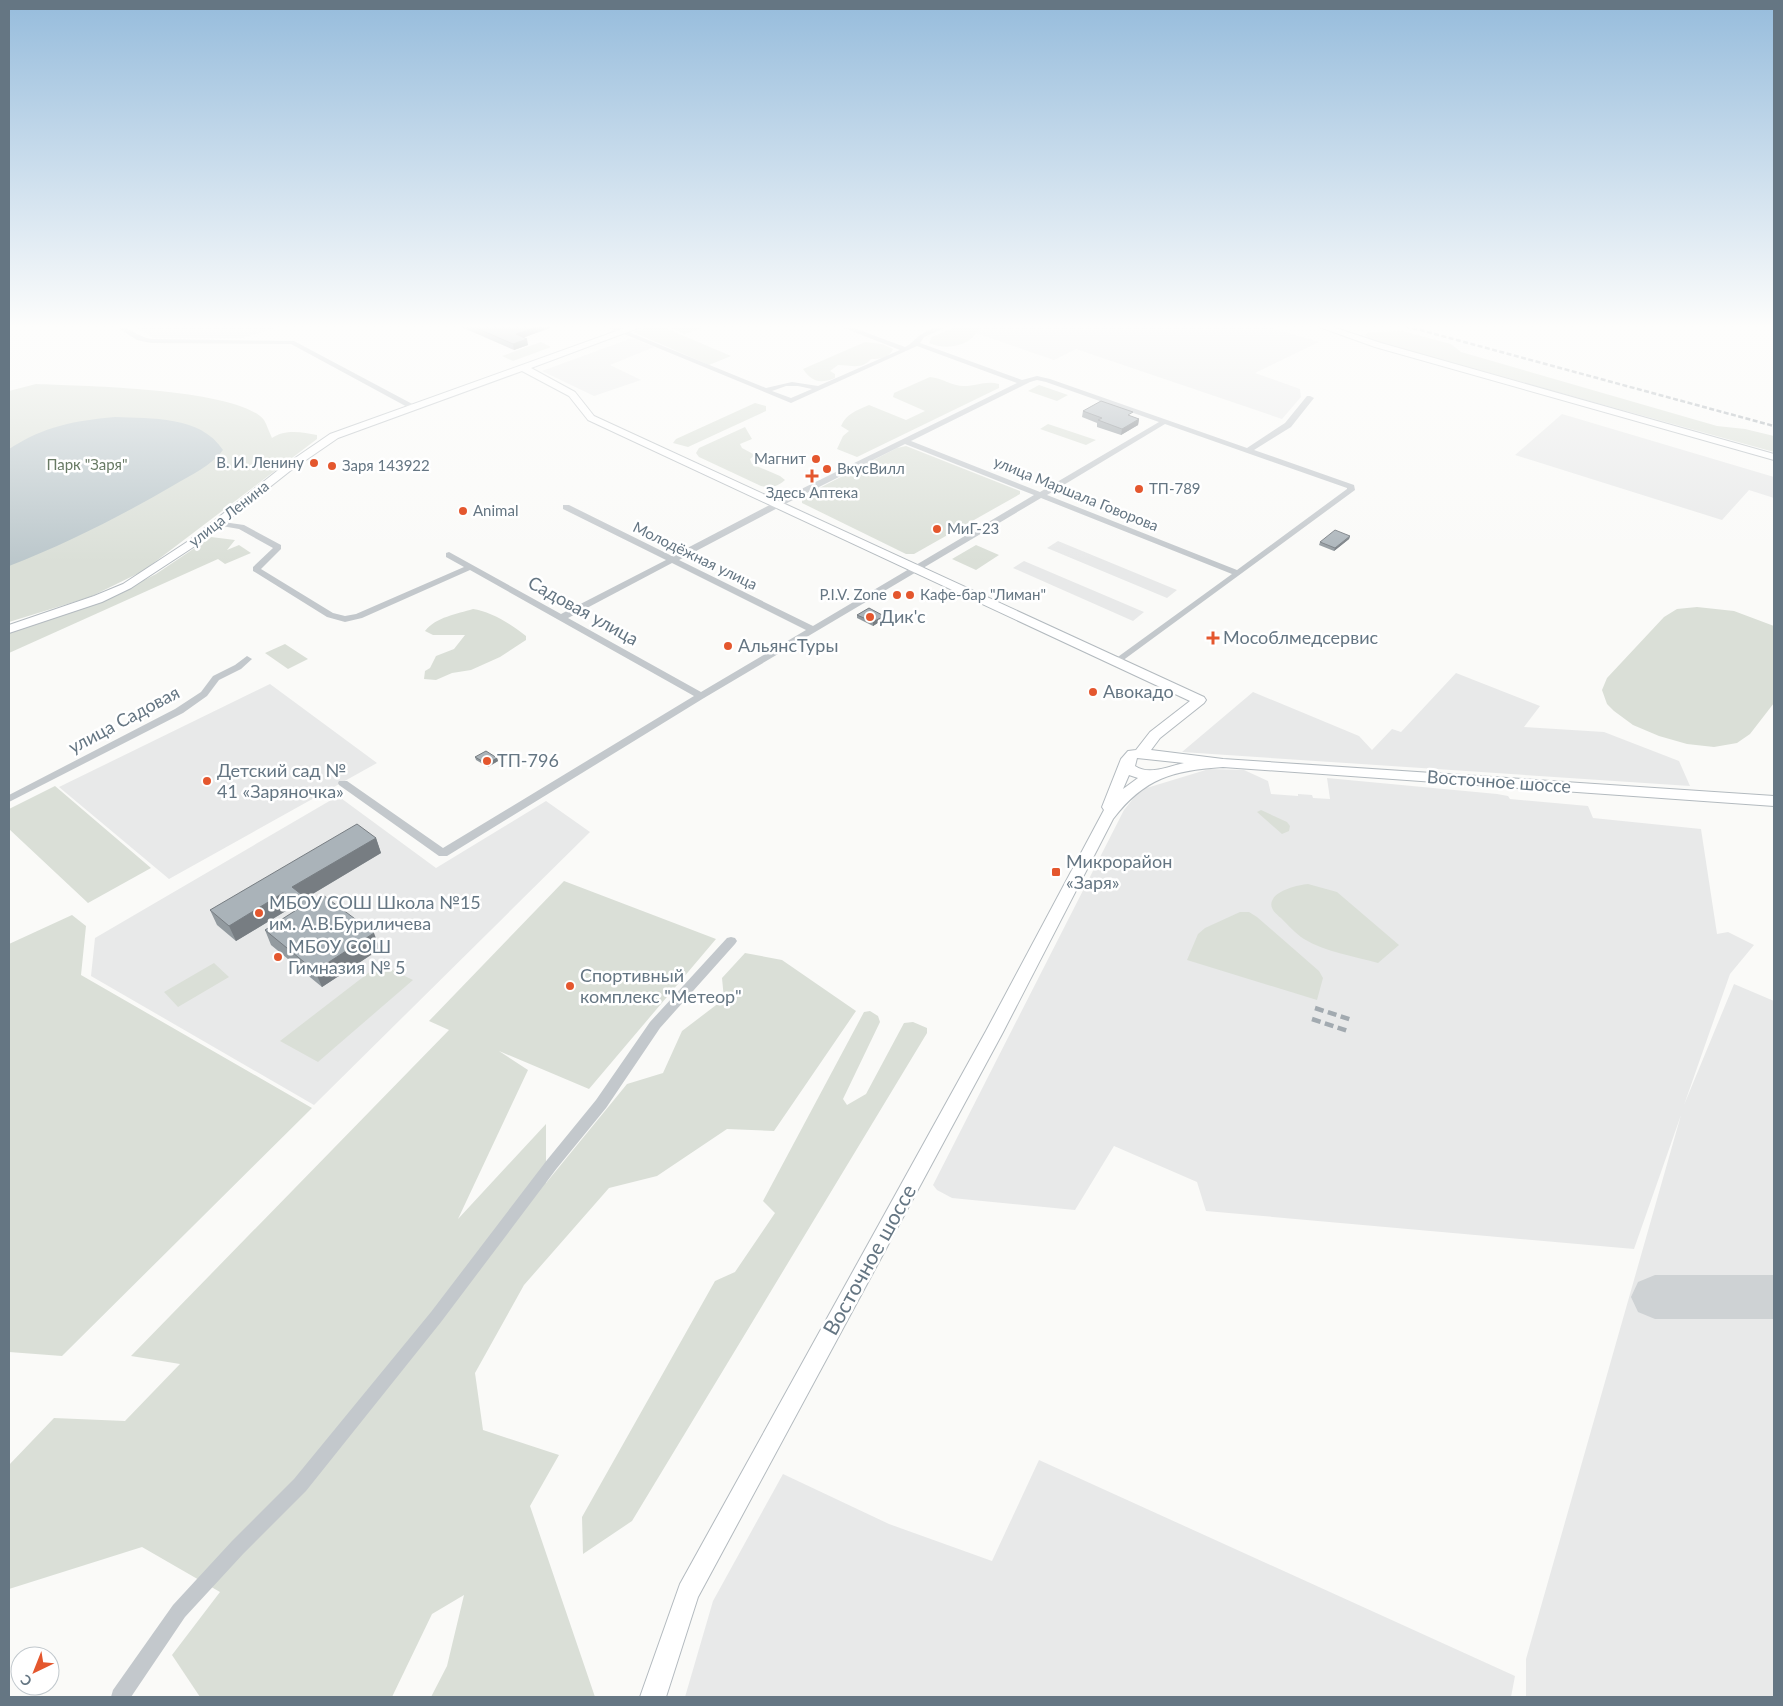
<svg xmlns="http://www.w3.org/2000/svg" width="1783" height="1706" font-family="Lato,sans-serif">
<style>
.built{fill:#e8e9e9}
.green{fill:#dadfd7}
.water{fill:#bbc7cb}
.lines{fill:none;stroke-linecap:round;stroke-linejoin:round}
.taxiway{fill:#ced2d4;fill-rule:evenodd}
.secondary-casing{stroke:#b3babf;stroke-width:2}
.street{fill:#c3c8cc;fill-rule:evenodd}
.secondary{fill:#fff;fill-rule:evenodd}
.rail-far1{stroke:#a2aab0;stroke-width:2.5;stroke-dasharray:5 2.5;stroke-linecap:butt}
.rail{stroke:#a2aab0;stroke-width:4.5;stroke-dasharray:9 4.5;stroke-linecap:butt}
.wall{fill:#929a9f}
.shaded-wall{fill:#777d82}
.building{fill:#aab3b9;stroke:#777d82}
.poi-dot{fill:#e4572e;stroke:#fff;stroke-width:2}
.labels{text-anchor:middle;stroke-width:5;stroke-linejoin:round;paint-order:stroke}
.far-poi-label{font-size:15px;fill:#657683;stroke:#fff;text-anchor:start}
.far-park-label{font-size:15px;fill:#687a64;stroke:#fff}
.far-street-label{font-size:15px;fill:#657683;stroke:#fff}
.street-label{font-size:18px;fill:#657683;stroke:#fff}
.poi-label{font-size:18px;fill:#657683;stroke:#fff;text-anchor:start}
.near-street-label{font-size:21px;fill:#657683;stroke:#fff}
</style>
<rect width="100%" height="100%" fill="#fafaf8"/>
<path class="built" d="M130,324h159l-46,14h-90z
M980,324h78l11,4 8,-4h181l61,18 -64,31 45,16 1,8 -19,22 -206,-70 -22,11 -87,-30z
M632,338l22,9 -44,18 31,15 -47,16 -52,-25z
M1562,414l212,63v21l-25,-8 -27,30 -207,-65z
M1058,541l119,49 -10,8 -120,-50z
M1024,561l120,51 -11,9 -120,-53z
M1456,673l84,33 -16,21 80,5 75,29 11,25 -508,-34 71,-60 106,44 13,14 20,-21 9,3z
M270,684l107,79 -208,116 -110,-92z
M1209,769l35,1 24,11 3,13 27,2v-2l14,1 1,3 17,1 -3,-21 170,16 11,2 2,3 78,7 5,12 108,11 16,105 11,-2 26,13 -24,29 -46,131 50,-121 40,17v696h-248v-38l155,-544 -47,134 -428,-38 -9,-29 -83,-36 -39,64 -123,-12 -15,-8 -4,-5 191,-375 16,-20z
M338,796l98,72 110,-67 44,31 -276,273 -223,-129 4,-38z
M1039,1460l476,216 -4,21h-826l28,-96 70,-127 106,50 103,37z"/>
<path class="green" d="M656,324l75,32 -22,9 -76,-33z
M661,324h52l-28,10z
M962,324h22c-5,4 -7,9 -11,13 -11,11 -31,12 -44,6l3,-6z
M1402,331l49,13 10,8 256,74 28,3 29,7v16l-400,-111 -10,-6 6,-3z
M541,342l10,5 -38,14 -11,-5z
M865,342l17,2 11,5c-3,9 -14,10 -22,10 -9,11 -20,6 -33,6l-8,6 5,3v4c-15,6 -23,4 -32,-9z
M930,377c12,1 22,9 34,9 13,0 22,-6 35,-2v4l-142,69 -20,-8 6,-13 6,-5 -8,-5c6,-13 15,-15 28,-21l37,15 19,-9 -32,-14 1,-4z
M36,384c44,2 202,4 228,36 3,5 5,12 8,18 13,-9 30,-6 45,-3v4l-174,132 -53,26 -81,25v-231z
M1039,385l29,10 -11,6 -29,-10z
M755,403l11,3v5l-78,36 -15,-4 3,-4z
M1048,424l48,16 -10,5 -46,-16z
M745,427l7,12 -12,5 2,4 13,7 -5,4 2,5 28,12 5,4c-8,7 -13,8 -24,6l-62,-29 -3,-4 3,-5z
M906,446l114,45v3l-106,60h-8l-104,-51v-6l95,-49z
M211,537l24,3 -8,10 12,-5 12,8 -26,11 -7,-5 -209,94v-20l90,-30 57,-29z
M976,545l23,10 -23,15 -24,-11z
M1697,607l37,4 40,15v77l-24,31 -13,9 -23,4 -27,-3 -28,-8 -26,-11 -19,-14 -7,-7 -5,-14 5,-12 57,-61 13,-8z
M473,609c17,2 40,16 53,27v4l-26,17 -29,13 -19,3 -16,7 -12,-1 1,-8 5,-3 6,-12 18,-7 11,-14h-32l-8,-4c11,-14 32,-17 48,-22z
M285,644l23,15 -20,10 -23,-16z
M55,786l96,82 -63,35 -79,-74v-20z
M1261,810l26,12 3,4 -1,5 -7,3 -25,-22z
M564,881l152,58 -127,150 -90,-38 29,19 -70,149 88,-95v59l81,-99 36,-11 19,-42 42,-32 -2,-21 23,-25 37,7 74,51 -82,120 -47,-2 -70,47 -48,12 -85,97 -49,88 8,57 76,25 -29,51 65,191h-164l16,-31 17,-71 -32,19 -40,83h-192l-28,-42 48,-63 -78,-45 -133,42v-124l45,-47 71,3 55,-57 -49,-8 318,-326 -20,-9z
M1308,884l29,8 62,53 -21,18c-24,-7 -53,-11 -74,-24 -8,-5 -16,-14 -23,-21 -6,-5 -13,-11 -8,-19 5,-9 25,-14 35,-15z
M1240,912h9l8,5 62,54 4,7 -6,22 -130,-40 11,-26 7,-6z
M72,915l14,11 -5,49 231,133 -250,248 -53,-4v-408z
M214,963l15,14 -51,30 -14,-15z
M380,964l33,16 -95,82 -38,-21z
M870,1011l8,5 2,6 -37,77 4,6 19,-11 38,-71 9,-1 14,6v5l-295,488 -49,33 -1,-37 133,-236 20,-9 40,-59 -12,-12 101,-189z"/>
<path class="water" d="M115,417c36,2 85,-2 108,33 -12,16 -32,25 -49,35 -53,31 -108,59 -165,81v-117c36,-23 64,-28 106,-32z"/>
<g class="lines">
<path class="taxiway" d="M1655,1275h119v44h-119l-17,-7 -7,-15 7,-15z"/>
<defs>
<path id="secondary" d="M636,324h13l-118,44 44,24 19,24 610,281 2,3 -2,3 -44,35 -9,12 72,9 551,37v10l-551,-39c-49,3 -79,11 -110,52l-111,215 -304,563 -32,100h-26l40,-113 306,-553 118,-221 -2,-3 19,-48 7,-8 8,-1 14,-18 40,-31 -602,-281 -19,-24 -47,-25 -184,67 -48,33 -92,73 -67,44 -29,14 -93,31v-8l85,-29 29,-12 67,-44 92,-73 48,-33zM1137,758l47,5c-15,3 -35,13 -49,3zM1129,775l9,3 -15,11z
M1311,324h13l57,19 393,111v6l-399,-113z"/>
</defs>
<use href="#secondary" class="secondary-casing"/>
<path class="street" d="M112,324c14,0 25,13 39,15l143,2 124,66 -7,2 -120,-65 -140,-1 -14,-3z
M600,324h9l157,64 26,-6 26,4 82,-36 -66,-26h9l62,23c7,-3 11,-10 17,-13 9,-6 21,-10 32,-10l-30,13 -4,6 102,37 15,-4 13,3 197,69 38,-25 22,-27h3l4,2 -23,29 -37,23 100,35 1,5 -237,174 -3,-1v-4l117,-85 -191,-76 -337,200 -257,158h-8l-100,-71 -1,-2 1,-2h8l96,67 251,-152 -224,-126 -108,48 -17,4 -18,-5 -74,-46v-4l20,-19 -34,-19 -23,-4v-4l28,4 37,20v4l-20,20 72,44 12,3 11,-2 108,-47 -18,-10v-4l3,-1 112,62 105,-54 -103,-51v-4h6l103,51 111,-58 234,-115 -100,-37 -126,57zM1037,380l9,2 113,40 -119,70 -129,-51 119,-59zM786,386h12l14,3 -21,9 -19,-7zM1165,424l182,64v1l-110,81 -190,-75zM905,444l129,51 -221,131 -134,-66 110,-58zM672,563l134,67 -105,62 -133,-74z
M247,656l5,3 -11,10 -22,11 -12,16 -24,17 -174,89v-7l166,-86 26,-17 12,-16 22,-11z
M731,937l4,1 2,3 -2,3 -75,84 -54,80 -49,60 -116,154 -135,169 -62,62 -59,64 -54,80h-20l2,-7 60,-85 59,-64 62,-62 137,-167 116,-152 49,-60 54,-78 77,-84z"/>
<use href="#secondary" class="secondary"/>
<path class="rail-far1" d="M1398,324l376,102"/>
<path class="rail" d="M1315,1008l37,12
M1312,1019l36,12"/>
</g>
<path class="wall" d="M459,324h90l1,4 -26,9 4,8 -14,5 -55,-24z
M1083,411l49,6 7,2 -1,6 -17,10 -24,-8v-4l-15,-6z
M1350,536l-1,3 -15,12 -15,-6 1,-3z
M857,615l27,4 -11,7 -16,-8z
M475,757l22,1 1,3 -10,6 -12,-7z
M376,838l5,15 -75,45 74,51 -58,38 -51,-42 -6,-15 29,-18 -5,-3 -53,32 -19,-16 -7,-15z"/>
<path class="shaded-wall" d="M544,324h5l1,4 -33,12 -1,-6z
M527,339l1,6 -14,5 -1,-6z
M1139,419l-1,6 -17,10 1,-6z
M1350,536l-1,3 -15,12 1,-3z
M884,616v3l-11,7v-4z
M497,758l1,3 -10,6 -1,-3z
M376,838l5,15 -82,49 -7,-15z
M283,893l6,16 -53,32 -7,-15z
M374,933l6,16 -58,38 -7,-16z"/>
<path class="building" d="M467,324h77l-28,10 11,5 -14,5z
M1101,401l32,11 -5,3 11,4 -17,10 -24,-9 4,-2 -19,-7z
M1335,530l15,6 -15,12 -15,-6z
M869,608l15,8 -11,6 -16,-7z
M486,751l11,7 -10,6 -12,-7z
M357,824l19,14 -84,49 19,15 12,-7 51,38 -59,38 -50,-41 36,-23 -18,-14 -54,33 -19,-16z"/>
<linearGradient id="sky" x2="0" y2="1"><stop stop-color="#96bcdc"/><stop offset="0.58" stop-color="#fdfdfc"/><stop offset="1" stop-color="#fdfdfc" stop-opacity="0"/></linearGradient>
<rect width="1783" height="563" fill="url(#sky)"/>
<g class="poi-dot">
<circle cx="816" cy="459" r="5"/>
<circle cx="314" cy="463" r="5"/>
<circle cx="332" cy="466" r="5"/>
<circle cx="827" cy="469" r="5"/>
<path d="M809.5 468.5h5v5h5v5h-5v5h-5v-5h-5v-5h5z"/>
<circle cx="1139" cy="489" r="5"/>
<circle cx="463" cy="511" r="5"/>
<circle cx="937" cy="529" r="5"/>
<circle cx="897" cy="595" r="5"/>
<circle cx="910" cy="595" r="5"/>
<circle cx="870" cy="617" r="5"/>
<path d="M1210.5 630.5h5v5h5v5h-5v5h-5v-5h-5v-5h5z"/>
<circle cx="728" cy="646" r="5"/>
<circle cx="1093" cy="692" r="5"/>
<circle cx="487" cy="761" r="5"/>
<circle cx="207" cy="781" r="5"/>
<rect x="1051" y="867" width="10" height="10" rx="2.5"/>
<circle cx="259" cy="913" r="5"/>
<circle cx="278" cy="957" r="5"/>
<circle cx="570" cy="986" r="5"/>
</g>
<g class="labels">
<g class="far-poi-label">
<text x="806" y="464" text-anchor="end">Магнит</text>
<text x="304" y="468" text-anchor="end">В. И. Ленину</text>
<text x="342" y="471">Заря 143922</text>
<text x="837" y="474">ВкусВилл</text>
<text x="1149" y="494">ТП-789</text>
<text x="812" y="498" text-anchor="middle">Здесь Аптека</text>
<text x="473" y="516">Animal</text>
<text x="947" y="534">МиГ-23</text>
<text x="887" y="600" text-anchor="end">P.I.V. Zone</text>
<text x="920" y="600">Кафе-бар "Лиман"</text>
</g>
<g class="far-park-label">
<text x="87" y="470">Парк "Заря"</text>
</g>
<g class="far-street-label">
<text transform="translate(1076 494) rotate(22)" y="5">улица Маршала Говорова</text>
<text transform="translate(229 514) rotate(-38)" y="5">улица Ленина</text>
<text transform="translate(695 556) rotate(26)" y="5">Молодёжная улица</text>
</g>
<g class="street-label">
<text transform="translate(583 611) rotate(29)" y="6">Садовая улица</text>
<text transform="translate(124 720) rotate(-28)" y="6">улица Садовая</text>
<text transform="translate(1499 782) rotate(4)" y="6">Восточное шоссе</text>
</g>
<g class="poi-label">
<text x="880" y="623">Дик'с</text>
<text x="1223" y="644">Мособлмедсервис</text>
<text x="738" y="652">АльянсТуры</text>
<text x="1103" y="698">Авокадо</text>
<text x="497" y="767">ТП-796</text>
<text x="217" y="777">Детский сад №<tspan x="217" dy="21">41 «Заряночка»</tspan></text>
<text x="1066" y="868">Микрорайон<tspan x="1066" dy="21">«Заря»</tspan></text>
<text x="269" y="909">МБОУ СОШ Школа №15<tspan x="269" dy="21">им. А.В.Буриличева</tspan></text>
<text x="288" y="953">МБОУ СОШ<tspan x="288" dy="21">Гимназия № 5</tspan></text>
<text x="580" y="982">Спортивный<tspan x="580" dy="21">комплекс "Метеор"</tspan></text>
</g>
<g class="near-street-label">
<text transform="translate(870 1260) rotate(-61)" y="7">Восточное шоссе</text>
</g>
</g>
<rect width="1783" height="1706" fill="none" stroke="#657683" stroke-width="20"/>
<g transform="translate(35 1671) rotate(223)"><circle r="24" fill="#ffffff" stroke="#c1c8cd"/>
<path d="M0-4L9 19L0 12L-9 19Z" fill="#e4572e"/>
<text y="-8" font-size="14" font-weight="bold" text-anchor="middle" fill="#657683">С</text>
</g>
</svg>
